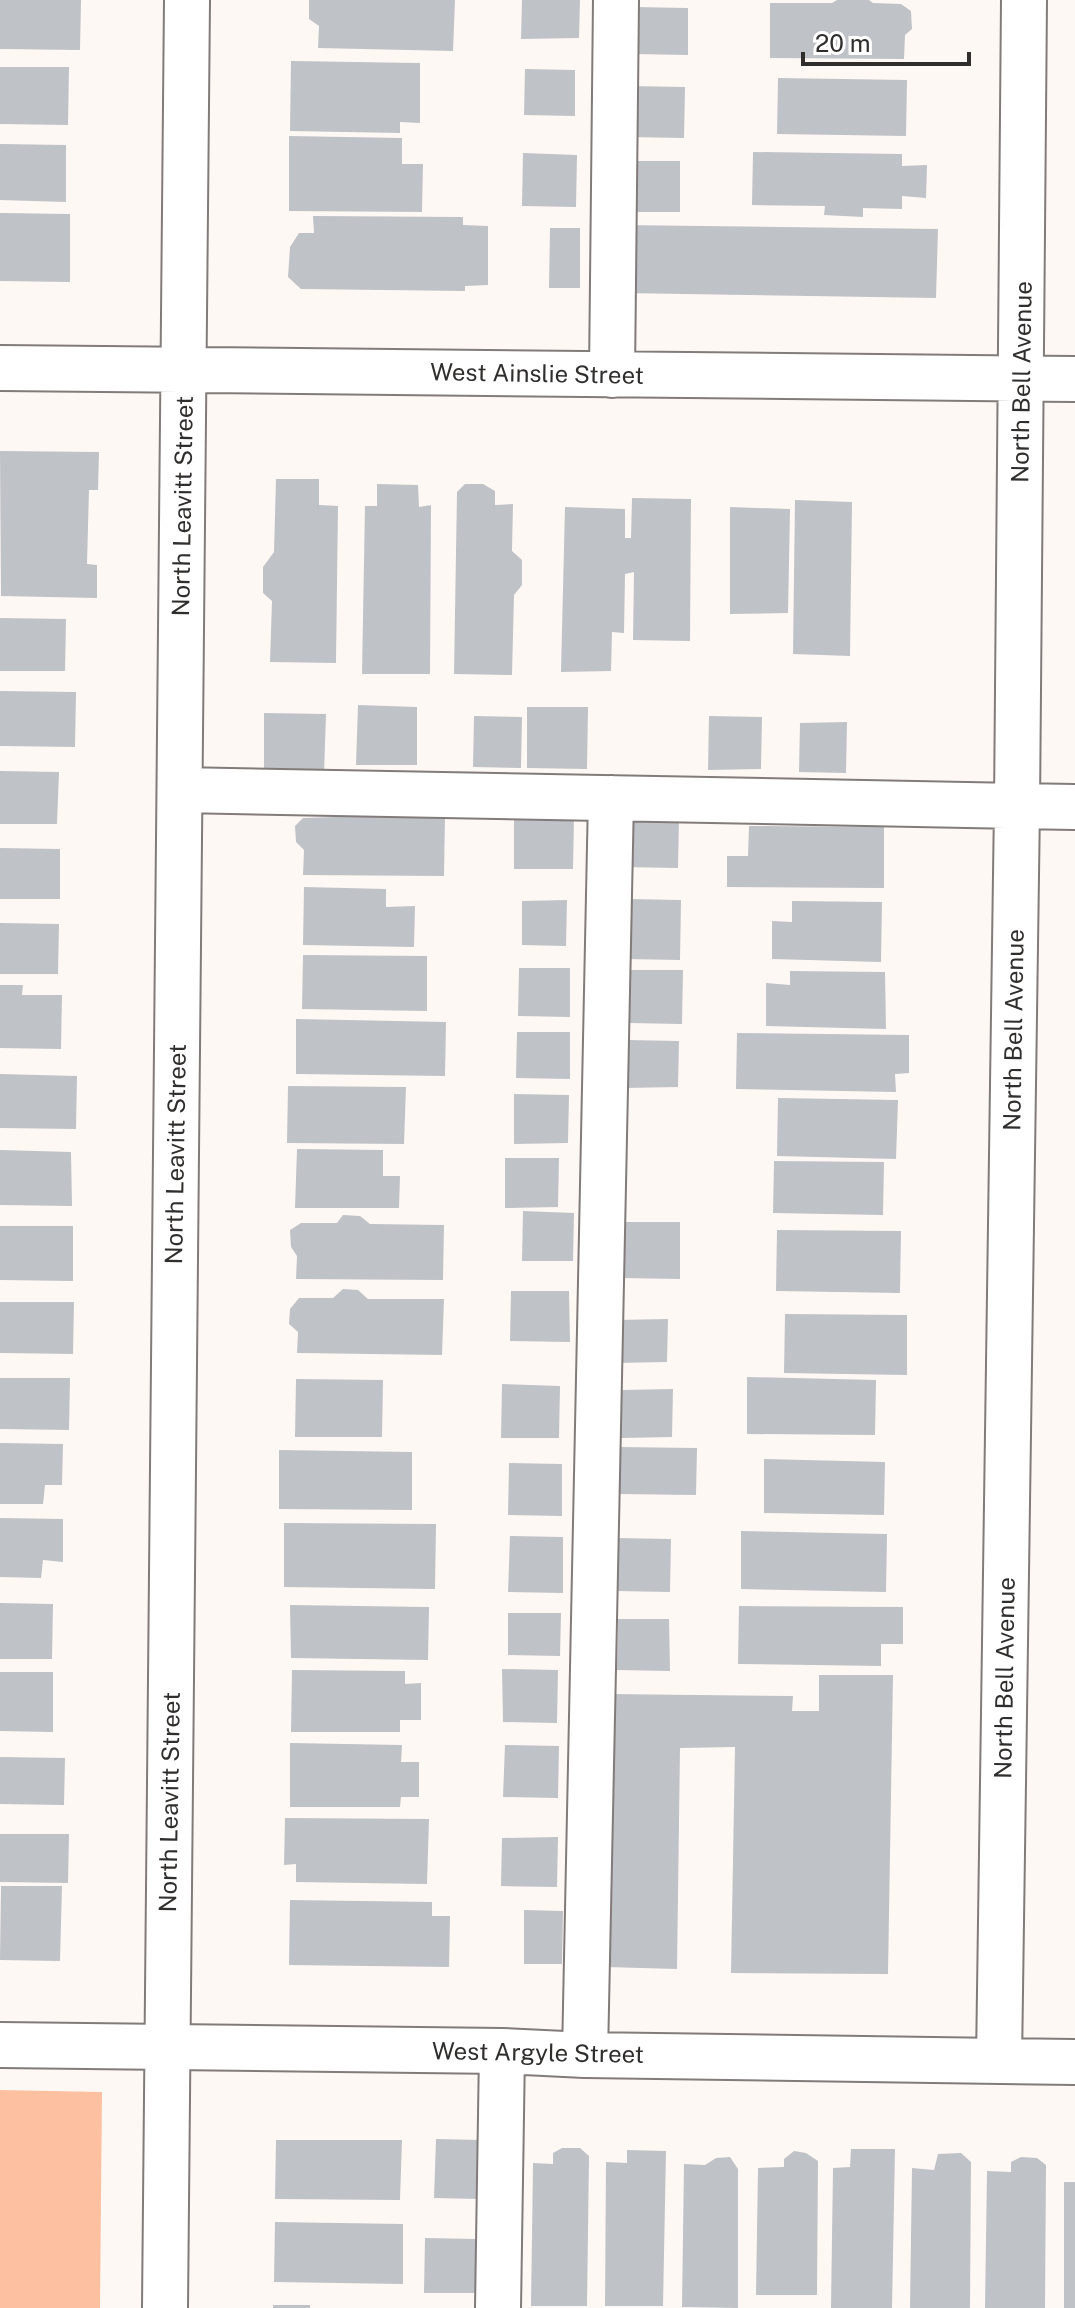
<svg xmlns="http://www.w3.org/2000/svg" width="1075" height="2308" font-family="'Public Sans',sans-serif">
<style>
.green{fill:#fdc1a1}
.building{fill:#bfc2c6}
.lines{fill:none;stroke-linecap:round;stroke-linejoin:round}
.minor-casing{stroke:#817b79;stroke-width:48}
.minor{stroke:#fff;stroke-width:44}
.labels{text-anchor:middle;stroke-width:7;stroke-linejoin:round;paint-order:stroke}
.street-label{font-size:24px;fill:#302e2d;stroke:#fff}
</style>
<rect width="100%" height="100%" fill="#fef8f5"/>
<path class="green" d="M0,2090l102,2 -2,216h-100z"/>
<path class="building" d="M0,0h81l-1,50 -80,-1z
M309,0h146l-2,51 -135,-3 1,-22 -10,-7z
M522,0h58l-1,38 -58,1z
M837,0h32l4,3 28,1 10,7 1,18 -7,6 -1,24 -134,-1v-55h62z
M634,7l54,1v47l-55,-1z
M291,61l129,2v60l-20,-1v11l-110,-2z
M0,67h69l-1,58 -68,-1z
M525,69l50,1v46l-51,-1z
M778,78l129,2 -1,56 -129,-2z
M628,86l57,1 -1,51 -57,-1z
M289,136l113,2v26h21l-1,48 -133,-1z
M0,144l66,1v57l-66,-2z
M753,152l149,2v12l25,-1 -1,33 -24,-2v13l-39,-1v9l-39,-2 1,-9 -73,-1z
M523,153l54,2 -1,52 -54,-1z
M627,161h53v51h-54z
M0,213l70,1v68l-70,-1z
M313,216l150,1v8l25,1v59l-23,1v5l-164,-2 -13,-12 2,-30 9,-14h15z
M621,225l317,4 -2,69 -315,-5z
M550,228h30v60h-31z
M0,451l99,1 -1,38h-9l-2,74 10,1v33l-96,-2z
M276,479h43v26l19,1 -2,157 -66,-1 2,-61 -9,-8v-26l11,-15z
M377,484l41,1 1,22 12,-2 -1,169h-68l3,-168h12z
M465,484h18l12,7v14l18,-1 -1,47 10,9v25l-8,10 -2,80 -58,-1 3,-182z
M632,498l59,1 -1,142 -57,-1 1,-68 -9,2 -1,59 -12,-1 -1,39 -50,1 4,-165 60,2v29h6z
M795,500l57,2 -2,154 -57,-2z
M730,507l60,2 -2,104 -58,1z
M0,618l66,1 -1,52h-65z
M0,691l76,1 -1,55 -75,-1z
M358,705l59,2v58h-61z
M527,707h61l-1,62 -60,-1z
M264,713l62,1 -2,60 -60,-2z
M474,716l48,1 -1,51 -48,-1z
M709,716l53,1 -1,52 -53,1z
M847,722l-1,51 -47,-1 1,-49z
M0,771l59,1 -2,52h-57z
M342,809l103,6 -1,61 -141,-1 1,-25 -8,-8 -1,-16 8,-8 32,-1z
M514,815l60,1 -1,53h-59z
M622,817l57,2 -1,49 -57,-1z
M749,826l135,1v61l-157,-1v-31h21z
M0,848l60,1v50h-60z
M304,887l82,2v18l29,-1 -1,41 -111,-2z
M626,899l55,1 -1,60 -55,-1z
M567,900l-1,46 -44,-1v-44z
M792,901l90,1 -1,60 -109,-3v-38l20,1z
M0,923l59,1 -1,50h-58z
M303,955l124,1v55l-125,-2z
M519,968h51v49l-52,-1z
M630,970h53l-1,54 -53,-1z
M790,971l95,1 1,57 -120,-3v-43l24,2z
M0,985h23l-1,10h40l-1,54 -61,-1z
M296,1019l150,3 -1,54 -149,-2z
M517,1032h53v47l-54,-1z
M737,1033l172,2v38l-14,1 1,18 -160,-3z
M626,1040l53,1 -1,46 -53,1z
M0,1074l77,2 -1,53 -76,-1z
M288,1086l118,1 -2,57 -117,-1z
M514,1094l55,1 -1,48 -54,1z
M778,1098l120,2 -2,59 -119,-3z
M297,1149l86,1v26h17l-1,32h-104z
M0,1150l71,2 1,54 -72,-1z
M505,1158h54l-1,49 -53,1z
M774,1161l110,1 -1,53 -110,-2z
M523,1211l51,2 -1,48h-51z
M343,1215l17,1 10,8 74,1 -1,55 -147,-1 1,-23 -6,-9 -1,-17 11,-7h36z
M621,1222h59v57l-59,-1z
M0,1226h73v55l-73,-1z
M777,1230l124,1 -1,62 -124,-2z
M343,1289l15,1 10,9h76l-2,56 -145,-2 1,-21 -9,-8 1,-15 9,-11h34z
M511,1291h58l1,51 -60,-1z
M0,1302h74l-1,52 -73,-1z
M785,1314l122,1v60l-123,-2z
M668,1319l-1,43 -53,1 2,-43z
M747,1377l129,3 -1,55 -128,-1z
M0,1378h70l-1,52 -69,-1z
M296,1379l87,1 -1,57h-87z
M502,1384l58,2 -1,52h-58z
M673,1389l-1,48 -51,1 1,-48z
M0,1443l63,1 -1,41h-17l-2,19h-43z
M618,1447l79,1 -1,47 -79,-1z
M279,1450l133,2v58l-133,-1z
M764,1459l121,3 -1,53 -120,-2z
M509,1463l53,1v52l-54,-1z
M0,1518l63,1v43l-20,-2 -2,18 -41,-1z
M284,1523l152,1 -1,65 -151,-2z
M741,1531l146,3 -1,58 -145,-3z
M510,1536l53,1v56l-55,-1z
M616,1538l55,1 -1,53 -55,-1z
M0,1603l53,1 -1,55h-52z
M290,1605l139,2 -1,53 -137,-2z
M739,1606l164,1v37h-22v22l-143,-2z
M508,1613h53l-1,43 -52,-1z
M618,1619h51l1,52 -53,-1z
M502,1669l56,1 -1,53 -54,-1z
M292,1670l113,1v13l16,-1v37h-21v12h-109z
M0,1672h53v60l-53,-1z
M819,1675h74l-5,299 -157,-1 4,-226 -55,1 -3,221 -71,-2 3,-273 184,2 -1,15h27z
M290,1743l112,2 -1,17h18v35h-18l-1,10h-110z
M505,1745l54,1 -1,52 -55,-1z
M0,1757l65,1 -1,47 -64,-1z
M285,1818l144,1 -2,65 -131,-2v-18l-12,1z
M0,1834h69l-1,49 -68,-1z
M558,1837l-1,50 -56,-1 1,-48z
M1,1886h61l-2,75 -60,-1z
M290,1900l142,2v14h18l-1,51 -160,-2z
M524,1910l39,1 -1,53h-38z
M436,2139l45,1v59l-47,-1z
M276,2140h126l-2,60 -125,-1z
M562,2148h18l9,8 -2,150h-56l2,-143 20,1v-11z
M851,2149h44l-3,159h-61l2,-140 17,-1z
M627,2150l39,1 -3,155h-58l1,-144 21,1z
M794,2151l12,2 12,8 -1,134h-61l2,-127 26,-1v-8z
M961,2153l10,9 -1,146h-60l2,-140 22,2 4,-16z
M730,2157l8,12v139l-56,-1 2,-143 21,1 11,-7z
M1021,2157l16,1 9,7 -1,143h-60l2,-137 24,1v-10z
M1064,2182h11v126h-11z
M275,2222l128,2v60l-129,-2z
M425,2238l51,1 -1,54h-51z
M273,2305h37v3h-37z"/>
<g class="lines">
<defs>
<path id="minor" d="M0,368l1075,11
M612,375l4,-375
M180,790l895,17
M0,2045l502,6 83,4 490,7
M585,2055l26,-1257
M999,2061l18,-1255 7,-806
M165,2308l22,-2308
M498,2308l4,-257"/>
</defs>
<use href="#minor" class="minor-casing"/>
<use href="#minor" class="minor"/>
</g>
<g class="labels">
<g class="street-label">
<text transform="translate(537 374) rotate(1)" y="8">West Ainslie Street</text>
<text transform="translate(1022 382) rotate(-89)" y="8">North Bell Avenue</text>
<text transform="translate(183 506) rotate(-89)" y="8">North Leavitt Street</text>
<text transform="translate(1014 1030) rotate(-89)" y="8">North Bell Avenue</text>
<text transform="translate(176 1154) rotate(-89)" y="8">North Leavitt Street</text>
<text transform="translate(1005 1678) rotate(-89)" y="8">North Bell Avenue</text>
<text transform="translate(170 1802) rotate(-89)" y="8">North Leavitt Street</text>
<text transform="translate(538 2053) rotate(1)" y="8">West Argyle Street</text>
</g>
</g>
<path d="M803 52v12h166v-12" fill="none" stroke="#302e2d" stroke-width="4"/>
<text x="815" y="52" font-size="24" fill="#302e2d" stroke="#ffffff" stroke-width="6" paint-order="stroke">20 m</text>
</svg>
